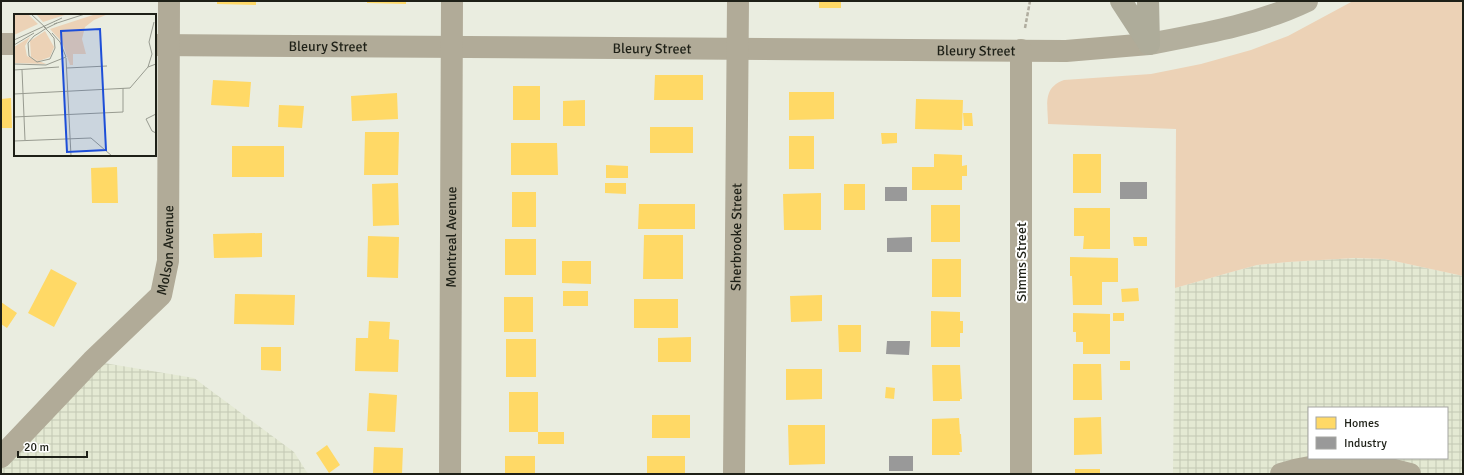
<svg xmlns="http://www.w3.org/2000/svg" width="1464" height="475" font-family="Signika,sans-serif">
<style>
.industrial{fill:url(#industrial-grid);fill-rule:evenodd}
.grass{fill:#ecd2b6}
.homes{fill:#ffd966}
.industry{fill:#999}
.lines{fill:none;stroke-linecap:round;stroke-linejoin:round}
.path{stroke:#b0ad9f;stroke-width:2.5;stroke-dasharray:4 2;stroke-linecap:butt}
.minor{stroke:#b1ab98;stroke-width:22}
.major{stroke:#b3af9d;stroke-width:22}
.highway{stroke:#aeac9a;stroke-width:22}
.labels{text-anchor:middle;stroke-width:4;stroke-linejoin:round;paint-order:stroke}
.street-label{font-size:14px;fill:#1e2017;stroke:#fff}
.inset-road{fill:none;stroke:#989b90;stroke-width:1}
.view{fill:#1d4ed8;fill-opacity:0.15;stroke:#1d4ed8;stroke-width:2}
.inset-edge{fill:none;stroke:#1e2017;stroke-width:2}
</style>
<defs>
<pattern id="industrial-grid" width="8" height="8" patternUnits="userSpaceOnUse"><rect width="8" height="8" fill="#e4e9d3"/><path d="M0 4h8M4 0v8" fill="none" stroke="#c3c8b4"/></pattern>
</defs>
<rect width="100%" height="100%" fill="#eaede0"/>
<path class="industrial" d="M1354,258l31,1 78,17v198h-290l2,-186 53,-15 29,-8 31,-3zM1309,408h138v50h-138z
M92,361l102,17 100,74 14,22h-307v-17z"/>
<path class="grass" d="M1353,1h110v275l-78,-17 -31,-1 -66,4 -31,3 -29,8 -53,15 1,-159 -128,-5c0,-19 -6,-36 16,-44l87,-6 50,-10 50,-14 37,-14z"/>
<path class="homes" d="M217,1h39v4l-39,-1z
M367,1h39v3l-39,-1z
M819,1h22v7h-22z
M655,75h48v25h-49z
M213,80l38,2 -2,25 -38,-2z
M513,86h27v34h-27z
M789,92h45v27l-45,1z
M397,93l1,26 -46,2 -1,-25z
M11,98l1,30h-11v-29z
M916,99l47,1 -1,30 -47,-1z
M585,100v26h-22v-25z
M279,105l25,1 -2,22 -24,-1z
M963,113h9l1,13h-9z
M650,127h43v26h-43z
M365,132h34l-1,43h-34z
M881,133h16v10l-15,1z
M789,136h25v33h-25z
M511,143h46l1,32h-47z
M232,146h52v31h-52z
M934,154l28,1v11l5,-1v11h-5v14h-50v-23h22z
M1073,154h28v39h-28z
M606,165l22,1v12h-22z
M117,167l1,36h-26l-1,-35z
M398,183l1,42 -26,1 -1,-42z
M605,183h21v11l-21,-1z
M844,184h21v26h-21z
M512,192h24v35h-24z
M821,193v37h-37l-1,-36z
M639,204h56v25h-57z
M931,205h29v37h-29z
M1074,208h36v41h-27l1,-13h-10z
M262,233v24l-48,1 -1,-24z
M644,235h39v44h-40z
M368,236l31,1 -1,41 -31,-1z
M1133,237h14v9h-13z
M505,239h31v36h-31z
M1070,257l48,1v24h-16v23h-29l-1,-29h-2z
M932,259h29v38h-29z
M562,261h29v23l-29,-1z
M51,269l26,14 -23,44 -26,-14z
M1138,288l1,13 -17,1 -1,-13z
M563,291h25v15h-25z
M235,294l60,1 -1,30 -60,-1z
M822,295v26l-31,1 -1,-26z
M504,297h29v35h-29z
M634,299h44v29h-44z
M1,302l16,11 -10,15 -6,-4z
M931,311l29,1v9h3v12h-3v14h-29z
M1073,313l37,1v40h-27v-12h-7v-10h-3z
M1113,313h11v8h-11z
M369,321l21,1 -1,17 10,1 -1,32 -43,-1 1,-33h12z
M838,325h23v27h-22z
M691,337v25h-33v-24z
M506,339h30v38h-30z
M261,347h20v24l-20,-1z
M1120,361h10v9h-10z
M1073,364h28l1,36h-29z
M932,365h28l2,34h-2v2h-27z
M786,369h36v30l-36,1z
M886,387l9,1 -1,11 -9,-1z
M509,392h29v40h-29z
M369,393l28,2 -2,37 -28,-1z
M652,415h38v23h-38z
M1101,417l1,37 -28,1v-37z
M959,418l1,16h1l1,18h-3l1,3h-28v-36z
M788,425h37v39l-36,1z
M538,432h26v12h-26z
M327,445l13,20 -11,8 -13,-20z
M374,447l29,1 -1,26h-29z
M505,456h30v18h-30z
M647,456h38v18h-38z
M1075,469h25v5h-25z"/>
<path class="industry" d="M1120,182h27v17h-27z
M885,187h22v14h-22z
M912,237v15h-25v-14z
M887,341h23l-1,14 -23,-1z
M889,456h24v15h-24z"/>
<g class="lines">
<path class="path" d="M1025,28l5,-27"/>
<g class="minor">
<path d="M1,44h14"/>
<path id="s1" d="M155,45l911,6 83,-7"/>
<path id="s2" d="M1,457l91,-96 69,-66 7,-34 1,-260"/>
<path id="s3" d="M450,474l2,-473"/>
<path id="s4" d="M734,474l4,-473"/>
<path d="M1021,474v-424"/>
<path d="M1281,474c39,-13 91,-12 129,0"/>
</g>
<path class="major" d="M1149,44c53,-10 108,-19 158,-43"/>
<path class="highway" d="M1121,1l28,43
M1148,1l1,43"/>
</g>
<g class="labels">
<g class="street-label">
<text dy="5" stroke="none"><textPath href="#s1" startOffset="173">Bleury Street</textPath></text>
<text dy="5" stroke="none"><textPath href="#s1" startOffset="497">Bleury Street</textPath></text>
<text dy="5" stroke="none"><textPath href="#s1" startOffset="821">Bleury Street</textPath></text>
<text dy="5" stroke="none"><textPath href="#s3" startOffset="237">Montreal Avenue</textPath></text>
<text dy="5" stroke="none"><textPath href="#s4" startOffset="237">Sherbrooke Street</textPath></text>
<text dy="5" stroke="none"><textPath href="#s2" startOffset="273">Molson Avenue</textPath></text>
<text transform="translate(1021 262) rotate(-90)" y="5">Simms Street</text>
</g>
</g>
<g transform="translate(14 14)">
<rect width="142" height="142" fill="#eaede0"/>
<path d="M0,0h14l10,10 -24,11zM22,0h32l-25,8zM82,0h12l-14,6 -9,7 -3,12 4,15h-13v11h-3l-8,-23 -12,-13zM31,17l9,16 -4,10 -11,4 -8,-4 -1,-16zM16,23l-5,9 2,10 19,8 -32,-1v-16z" fill="#ecd2b6"/>
<path class="inset-road" d="M17,0l15,14M40,10l31,-10M30,13l6,6 2,3 2,2 1,10 -5,11 -13,3 -8,-6 -1,-13 6,-7 5,-3 6,-4 12,-6M38,19l8,9 6,15M0,26l48,-22M0,31l20,-12M52,44l5,98M0,50l32,1 20,-8M134,53l4,-13 -3,-12 5,-20M53,54l40,-2M0,56l45,-3M8,56l3,70M0,80l116,-6 18,-21 8,-3M142,100l-10,5 6,12 4,2M0,103l109,-5v-24M0,127l77,-3 21,18"/>
<path class="view" d="M86,15l6,121 -39,2 -6,-121z"/>
<rect width="142" height="142" class="inset-edge"/>
</g>
<rect width="1464" height="475" fill="none" stroke="#1e2017" stroke-width="4"/>
<rect x="1308" y="407" width="140" height="52" fill="#ffffff" stroke="#a5a6a2"/>
<rect x="1316" y="417" width="20" height="12" fill="#ffd966" stroke="#a5a6a2"/>
<text x="1344" y="427" font-size="12" fill="#1e2017">Homes</text>
<rect x="1316" y="437" width="20" height="12" fill="#999999" stroke="#a5a6a2"/>
<text x="1344" y="447" font-size="12" fill="#1e2017">Industry</text>
<path d="M18 451v6h69v-6" fill="none" stroke="#1e2017" stroke-width="2"/>
<text x="24" y="451" font-size="12" fill="#1e2017" stroke="#ffffff" stroke-width="3" paint-order="stroke">20 m</text>
</svg>
